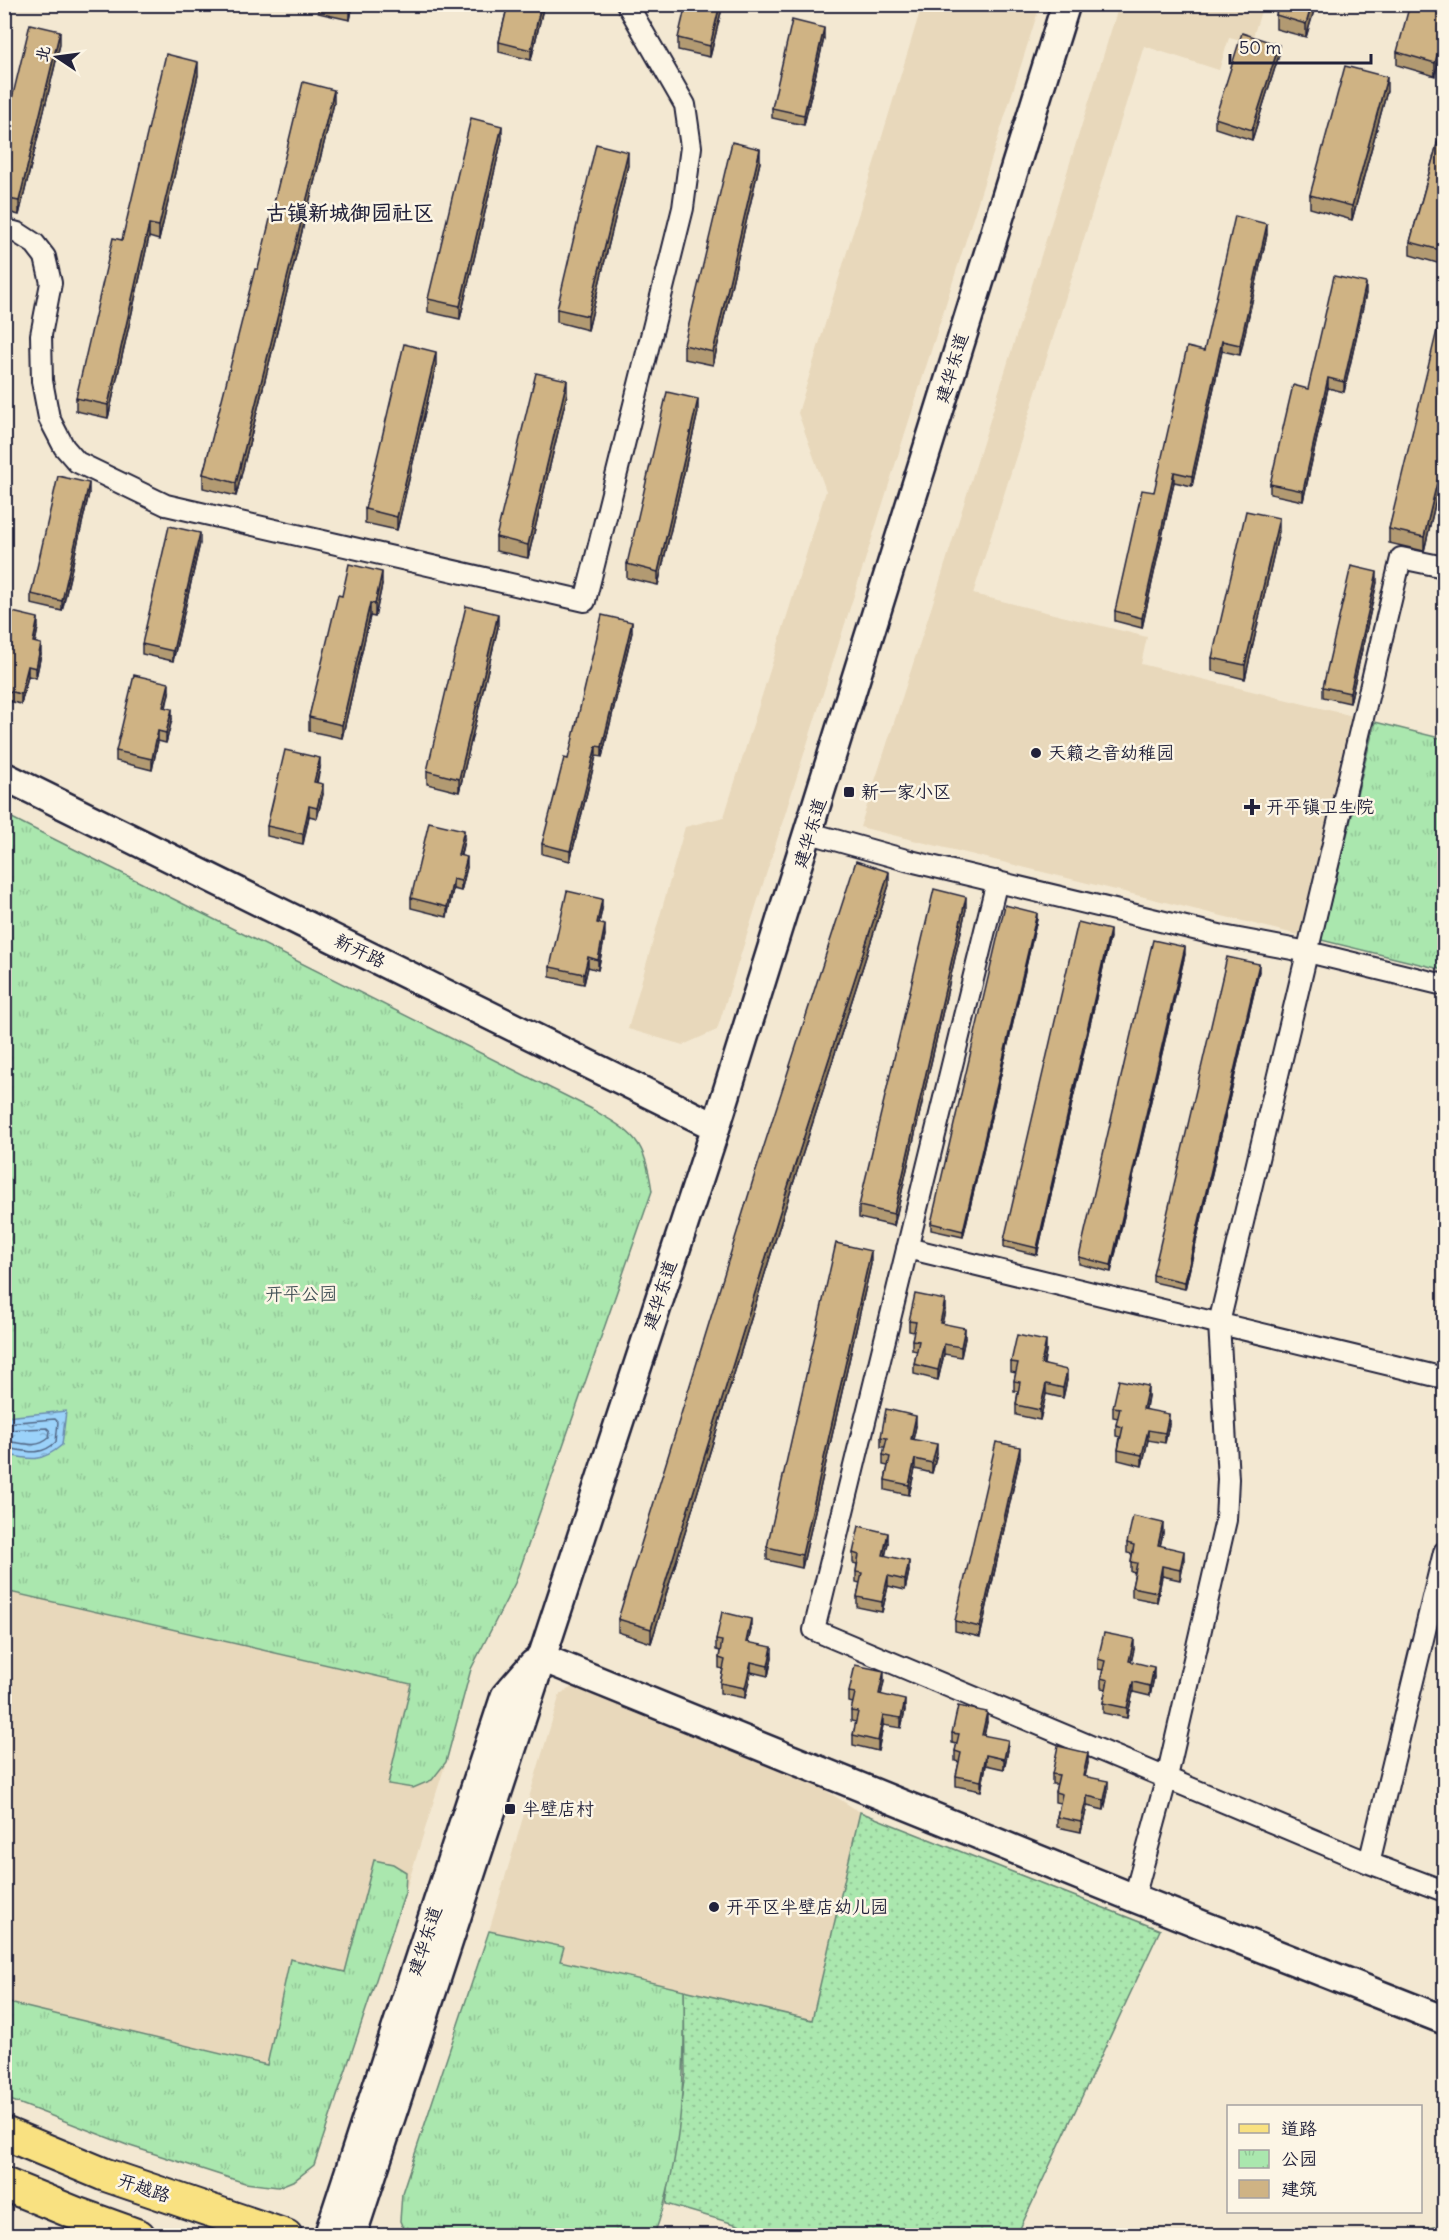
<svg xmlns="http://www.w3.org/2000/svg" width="1449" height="2240" font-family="Delius,'LXGW WenKai TC',sans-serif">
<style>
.built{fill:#e8d8bb}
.grass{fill:url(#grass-dots);stroke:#668474;stroke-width:1.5}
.forest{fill:url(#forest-firs);stroke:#668474;stroke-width:1.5}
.park{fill:url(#park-tufts);stroke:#668474;stroke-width:1.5}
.water{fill:url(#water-ripples);stroke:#6b8cae;stroke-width:1.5}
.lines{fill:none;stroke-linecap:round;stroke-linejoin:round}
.shore{stroke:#526887;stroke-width:1.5}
.street-casing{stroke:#22223b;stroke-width:24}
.secondary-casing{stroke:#22223b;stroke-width:32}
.primary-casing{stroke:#22223b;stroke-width:36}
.street{stroke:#fcf5e5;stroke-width:20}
.secondary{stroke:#fcf5e5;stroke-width:27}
.primary{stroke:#f9e181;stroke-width:32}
.wall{fill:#b29a72;stroke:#22223b;stroke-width:1.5}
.shaded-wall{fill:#917d5c;stroke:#22223b;stroke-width:1.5}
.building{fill:#cfb384;stroke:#22223b;stroke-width:1.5}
.poi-dot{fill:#22223b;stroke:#fcf5e5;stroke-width:2}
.labels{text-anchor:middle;stroke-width:5;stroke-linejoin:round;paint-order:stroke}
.street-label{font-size:18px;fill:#22223b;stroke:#fcf5e5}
.poi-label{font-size:18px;fill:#22223b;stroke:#fcf5e5;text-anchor:start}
.park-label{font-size:18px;fill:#445358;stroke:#fcf5e5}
.quarter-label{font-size:21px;font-weight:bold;fill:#22223b;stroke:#fcf5e5}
</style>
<defs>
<pattern id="grass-dots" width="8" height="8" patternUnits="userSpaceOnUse" patternTransform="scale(1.5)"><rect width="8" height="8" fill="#aae7ae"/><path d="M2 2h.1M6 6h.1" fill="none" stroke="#92c697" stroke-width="1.8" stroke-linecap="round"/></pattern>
<pattern id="forest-firs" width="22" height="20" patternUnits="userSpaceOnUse" patternTransform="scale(1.5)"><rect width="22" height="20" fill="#aae7ae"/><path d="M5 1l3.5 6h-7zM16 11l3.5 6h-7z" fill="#92c697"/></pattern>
<pattern id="park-tufts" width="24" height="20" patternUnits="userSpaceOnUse" patternTransform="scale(1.5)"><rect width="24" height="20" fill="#aae7ae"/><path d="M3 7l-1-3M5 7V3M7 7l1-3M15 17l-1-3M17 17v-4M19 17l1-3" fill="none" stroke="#92c697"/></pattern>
<pattern id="water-ripples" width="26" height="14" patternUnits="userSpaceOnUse" patternTransform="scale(1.5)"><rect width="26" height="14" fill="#9bd2fa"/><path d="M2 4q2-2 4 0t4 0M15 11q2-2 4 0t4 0" fill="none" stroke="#85b4d7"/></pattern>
</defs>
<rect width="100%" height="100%" fill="#f3e8d2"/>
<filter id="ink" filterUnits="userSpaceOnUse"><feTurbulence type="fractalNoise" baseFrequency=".0167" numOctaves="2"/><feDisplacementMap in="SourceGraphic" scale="12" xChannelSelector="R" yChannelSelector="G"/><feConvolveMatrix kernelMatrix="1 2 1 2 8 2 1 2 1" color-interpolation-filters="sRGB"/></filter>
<g filter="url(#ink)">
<path class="built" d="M922,5h118l-323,1025 -34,15 -55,-16 57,-202 39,-10 102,-326 -28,-78z
M1119,5h144l-12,38 -22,-5 -10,32 -75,-24 -171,548 174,43 -6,27 212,52 -54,219 -439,-108 79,-243z
M5,1591l406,93 -23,100 44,-4 14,-18 -41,131 1,-21 -32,-12 -29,112 -55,-12 -22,105 -263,-63z
M574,1686l224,87 62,39 -48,208 -252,-59 4,-14 -75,-16 71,-237z"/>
<path class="grass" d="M860,1812l300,118 -143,305h-212l-43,-3 -96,-28 19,-130 -1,-84 128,30z"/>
<path class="forest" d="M1444,2225v10h-46z"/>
<path class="park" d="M1375,722l69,17v231l-123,-30z
M4,814l586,294c45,26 54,30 62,83l-137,392 -44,86 -25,93 -14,18 -19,8 -25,-4 23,-100 -406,-93z
M374,1860l19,4 13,8 -1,21 -91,272 -19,15 -17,7 -33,-4 -118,-38 -122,-47v-96l262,63 23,-106 55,13z
M489,1931l75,16 -4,14 124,29c1,82 -1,169 -30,245h-248l-6,-14 2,-28z"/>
<path class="water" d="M66,1411l-4,34c-21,18 -32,15 -57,9v-37z"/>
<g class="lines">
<path class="shore" d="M4,1423l51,-4 3,3 -2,20c-17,16 -31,8 -52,6
M4,1430l43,-2 3,3 -1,7c-14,12 -28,4 -45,3"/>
<defs>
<path id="street" d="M4,229l14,4 17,11 10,13 6,26 -10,52 1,46 7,37 15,29 13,15 89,43 419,96 98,-393 8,-61 -6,-42 -58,-101
M810,833l96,27 317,76 85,16 136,33
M997,881l-183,749 555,233 75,28
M907,1248l537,130
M1369,1863l75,-311
M1134,1898l33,-121 59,-257 2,-41 -9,-156 182,-765 43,9"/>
<path id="secondary" d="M4,776l712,351
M540,1657l594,241 310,122
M328,2236l177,-540 28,-32
M352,2236l364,-1109 350,-1123"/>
<path id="primary" d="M4,2133l99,41 183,62
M4,2184l71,29 64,23"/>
</defs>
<use href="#street" class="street-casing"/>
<use href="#secondary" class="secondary-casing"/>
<use href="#primary" class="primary-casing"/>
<use href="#street" class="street"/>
<use href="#secondary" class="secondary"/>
<use href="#primary" class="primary"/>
</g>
<path class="wall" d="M318,4h35l-3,16 -32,-7z
M508,4h36l-13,56 -32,-8v-10z
M723,4l-13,53 -32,-7v-12z
M1279,4h37l-10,33 -30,-8v-14z
M1444,4l-9,72 -38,-11v-13z
M824,38l-20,87 -32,-7v-10z
M60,44l-41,171 -15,-4v-79z
M1279,55l-27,85 -37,-12v-10z
M198,75l-39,165 -10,-3 -41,181 -32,-7v-13l46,-158z
M1387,91l-35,129 -42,-12v-13z
M334,103l-98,393 -33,-8v-14l55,-205z
M1444,119v146l-34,-10v-13z
M502,139l-42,180 -32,-7v-13z
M760,162l-47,203 -29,-6v-14z
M628,165l-40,165 -31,-8v-13z
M1267,234l-27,121 -18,-4 -30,135 -18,-4 -32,146 -27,-7v-10l39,-119 50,-141z
M1366,293l-22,99 -16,-4 -25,113 -33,-7v-10l38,-95z
M1444,331v135l-20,85 -35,-8v-14z
M436,365l-39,165 -32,-7v-14z
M567,394l-39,164 -32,-7v-14z
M698,412l-40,173 -31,-7v-14z
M89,493l-27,118 -31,-7v-10z
M1279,531l-34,148 -33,-8v-13z
M200,543l-27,118 -31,-7v-10z
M1377,582l-27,121 -27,-6v-10z
M382,585l-7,32 -5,-1 -28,122 -33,-7v-14l33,-121z
M4,610l34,18 -3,15 6,11 -5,24 -8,-2 -7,28 -17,-4z
M498,627l-39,165 -32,-8v-13z
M632,632l-30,125 -6,-1 -26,105 -28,-7v-10l26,-85z
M169,693l-3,15 6,11 -6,24 -8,-2 -6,29 -36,-9v-10z
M320,768l-3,15 6,11 -6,24 -8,-2 -6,28 -36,-8v-10z
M464,840l-3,15 6,12 -6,24 -8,-2 -6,28 -36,-9v-10z
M889,885l-106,330 -132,428 -33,-11v-13z
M602,909l-3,14 6,12 -7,35 -10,-3 -4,17 -34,-7v-10z
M966,909l-72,317 -35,-8v-12z
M1037,919l-74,318 -32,-7v-7z
M1110,937l-73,318 -33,-8v-7z
M1185,954l-74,318 -32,-8v-7z
M1259,971l-74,318 -32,-7v-7z
M871,1264l-69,304 -35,-8v-13z
M945,1310l-3,13 23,15 -4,19 -17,-3 -6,26 -24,-6v-10l3,-13 -5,-1v-10l2,-8 -5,-1v-10z
M1046,1351l-2,13 23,16 -4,18 -17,-4 -6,26 -24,-5v-10l2,-14h-4v-10l2,-8 -5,-1v-10z
M1148,1396l-2,13 23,15 -4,19 -17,-3 -6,26 -24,-6v-10l2,-13 -4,-1v-11l2,-7 -5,-1v-10z
M916,1426l-3,13 24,15 -5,19 -17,-4 -6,26 -24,-5v-10l3,-14 -5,-1v-10l2,-8h-4v-10z
M1020,1457l-40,180 -25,-6v-10z
M1163,1533l-3,13 24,15 -4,19 -18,-4 -5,26 -25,-5v-10l3,-14 -4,-1v-10l1,-8 -5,-1v-10z
M888,1543l-3,13 24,15 -4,19 -17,-4 -6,26 -25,-5v-10l3,-14 -4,-1v-10l1,-8 -4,-1v-10z
M751,1629l-3,13 24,15 -4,19 -17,-4 -6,26 -25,-5v-10l3,-14 -4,-1v-10l1,-7 -4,-1v-10z
M1134,1649l-3,13 23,15 -4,19 -17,-4 -6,26 -24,-5v-10l3,-14 -5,-1v-10l2,-8 -5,-1v-10z
M884,1681l-3,14 24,15 -4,18 -18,-3 -5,26 -25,-6v-10l3,-13 -5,-1v-10l2,-8 -4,-1v-10z
M987,1722l-3,13 24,15 -4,19 -18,-4 -5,26 -25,-5v-10l3,-14 -4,-1v-10l2,-7 -5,-1v-10z
M1088,1763l-3,13 23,15 -4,19 -17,-4 -6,26 -24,-5v-10l3,-14 -5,-1v-10l2,-8h-5v-10z"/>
<path class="shaded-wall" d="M351,4h2l-3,16v-12z
M541,4h3l-13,56v-10z
M720,4h3l-13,53v-11z
M1312,4h4l-10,33v-13z
M824,28v10l-20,87v-10z
M1444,30v13l-9,33v-13z
M60,31v13l-41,171v-14z
M1279,45v10l-27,85v-10z
M198,62v13l-39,165v-14z
M1387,77v14l-35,129v-14z
M334,90v13l-98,393v-13z
M502,126v13l-42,180v-13z
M760,149v13l-47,203v-13z
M628,152v13l-40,165v-14z
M149,224v13l-41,181v-13z
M1267,224v10l-27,121v-10z
M1366,283v10l-22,99v-10z
M1222,341v10l-30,135v-10z
M436,352v13l-39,165v-13z
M1328,378v10l-25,113v-10z
M567,380v14l-39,164v-13z
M698,399v13l-40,173v-13z
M1444,453v13l-20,85v-14z
M1174,472v10l-32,146v-10z
M89,483v10l-27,118v-10z
M1279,518v13l-34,148v-14z
M200,533v10l-27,118v-10z
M382,572v13l-7,32v-13z
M1377,572v10l-27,121v-10z
M370,603v13l-28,122v-13z
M498,614v13l-39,165v-13z
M38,618v10l-5,24v-10z
M632,622v10l-30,125v-10z
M41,644v10l-5,24v-10z
M28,666v10l-7,28v-10z
M169,683v10l-6,24v-10z
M172,709v10l-6,24v-10z
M158,731v10l-6,29v-11z
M596,746v10l-26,105v-10z
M320,758v10l-6,24v-10z
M323,784v10l-6,24v-10z
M309,806v10l-6,28v-10z
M464,830v10l-6,25v-10z
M467,857v10l-6,24v-10z
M889,872v13l-106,330 -132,428v-14l132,-427z
M453,879v10l-6,28v-10z
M966,897v12l-72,317v-12z
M602,899v10l-5,24v-10z
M1037,913v6l-74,318v-6z
M605,925v10l-7,35v-10z
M1110,930v7l-73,318v-7z
M1185,947v7l-74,318v-7z
M588,957v10l-4,17v-10z
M1259,964v7l-74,318v-7z
M871,1251v13l-69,304v-13z
M945,1300v10l-5,23v-10z
M965,1328v10l-4,19v-10z
M1046,1341v10l-5,23v-10z
M944,1344v10l-6,26v-10z
M1067,1370v10l-4,18v-10z
M1046,1384v10l-6,26v-10z
M1148,1386v10l-5,23v-10z
M1169,1414v10l-4,19v-10z
M916,1416v10l-5,23v-10z
M1148,1430v10l-6,26v-11z
M937,1444v10l-5,19v-10z
M1020,1447v10l-40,180v-10z
M915,1459v10l-6,26v-10z
M1163,1523v10l-5,22v-10z
M888,1533v10l-5,23v-11z
M1184,1551v10l-4,19v-10z
M909,1561v10l-4,19v-10z
M1162,1566v10l-5,26v-10z
M888,1576v10l-6,26v-10z
M751,1619v10l-5,23v-10z
M1134,1639v10l-5,23v-11z
M772,1647v10l-4,19v-10z
M751,1662v10l-6,26v-10z
M1154,1667v10l-4,19v-10z
M884,1671v10l-5,23v-10z
M1133,1682v10l-6,26v-10z
M905,1700v10l-4,18v-10z
M987,1712v10l-5,23v-10z
M883,1715v10l-5,26v-10z
M1008,1740v10l-4,19v-10z
M1088,1753v10l-5,23v-10z
M986,1755v10l-5,26v-10z
M1108,1781v10l-4,19v-10z
M1087,1796v10l-6,26v-10z"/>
<path class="building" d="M334,4h17l-1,4z
M508,4h33l-10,46 -32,-8z
M686,4h34l-10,42 -32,-8z
M1279,4h33l-6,20 -30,-9z
M1410,4h34v26l-9,33 -38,-11z
M792,20l32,8 -20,87 -32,-7z
M30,24l30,7 -41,170 -15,-3v-66z
M1242,33l37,12 -27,85 -37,-12z
M166,54l32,8 -39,164 -10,-2 -41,181 -32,-7 37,-160 9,2z
M1345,66l42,11 -35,129 -42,-11z
M303,82l31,8 -98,393 -33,-9 52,-205h3z
M471,118l31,8 -42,180 -32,-7z
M1444,119v132l-34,-9z
M732,142l28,7 -47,203 -29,-7z
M596,144l32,8 -40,164 -31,-7z
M1235,216l32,8 -27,121 -18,-4 -30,135 -18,-4 -32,146 -27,-7 27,-121 12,2 33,-145 17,4z
M1334,276l32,7 -22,99 -16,-4 -25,113 -33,-7 23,-99 15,4z
M1437,330l7,1v122l-20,84 -35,-8z
M404,344l32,8 -39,165 -32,-8z
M536,373l31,7 -39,165 -32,-8z
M667,392l31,7 -40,173 -31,-8z
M58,476l31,7 -27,118 -31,-7z
M1246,511l33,7 -34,147 -33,-7z
M169,526l31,7 -27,118 -31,-7z
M349,564l33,8 -7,32 -5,-1 -28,122 -33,-8 29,-122 4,1z
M1351,566l26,6 -27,121 -27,-6z
M466,606l32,8 -39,165 -32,-8z
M4,610l34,8 -5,24 8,2 -5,24 -8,-2 -7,28 -17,-4z
M602,615l30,7 -30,125 -6,-1 -26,105 -28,-7 22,-86 4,1z
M134,675l35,8 -6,24 9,2 -6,24 -8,-2 -6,28 -36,-8z
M285,750l35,8 -6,24 9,2 -6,24 -8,-2 -6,28 -36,-8z
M429,822l35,8 -6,25 9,2 -6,24 -8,-2 -6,28 -36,-9z
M856,861l33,11 -106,330 -132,427 -33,-10 136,-442z
M934,889l32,8 -72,317 -35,-8z
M567,891l35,8 -5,24 8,2 -7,35 -10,-3 -4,17 -34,-7z
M1005,905l32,8 -74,318 -32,-8z
M1078,922l32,8 -73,318 -33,-8z
M1153,940l32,7 -74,318 -32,-8z
M1227,957l32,7 -74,318 -32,-7z
M836,1243l35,8 -69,304 -35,-8z
M915,1294l30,6 -5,23 25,5 -4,19 -17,-3 -6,26 -24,-6 5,-23 -7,-1 4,-18 -7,-1z
M1017,1335l29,6 -5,23 26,6 -4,18 -17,-4 -6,26 -24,-5 4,-23 -6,-1 4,-18 -7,-1z
M1119,1380l29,6 -5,23 26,5 -4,19 -17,-3 -6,25 -24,-5 5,-23 -7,-2 4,-17 -7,-1z
M886,1409l30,7 -5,23 26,5 -5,19 -17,-4 -6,26 -24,-5 5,-23 -7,-2 4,-17 -6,-1z
M996,1442l24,5 -40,180 -25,-6z
M1133,1516l30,7 -5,22 26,6 -4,19 -18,-4 -5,26 -25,-5 5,-24 -6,-1 3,-17 -7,-2z
M859,1526l29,7 -5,22 26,6 -4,19 -17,-4 -6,26 -25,-5 5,-24 -6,-1 3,-17 -6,-2z
M722,1612l29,7 -5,23 26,5 -4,19 -17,-4 -6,26 -25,-5 5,-23 -6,-2 3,-17 -6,-1z
M1104,1633l30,6 -5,22 25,6 -4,19 -17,-4 -6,26 -24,-5 5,-23 -7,-2 4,-17 -7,-2z
M855,1665l29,6 -5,23 26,6 -4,18 -18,-3 -5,26 -25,-6 5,-23 -7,-1 4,-18 -6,-1z
M958,1706l29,6 -5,23 26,5 -4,19 -18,-4 -5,26 -25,-5 5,-23 -6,-2 4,-17 -7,-1z
M1058,1746l30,7 -5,23 25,5 -4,19 -17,-4 -6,26 -24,-5 5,-23 -7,-2 4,-17 -7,-1z"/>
</g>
<g class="poi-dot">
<circle cx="1036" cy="753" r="6"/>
<rect x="843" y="786" width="12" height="12" rx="3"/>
<path d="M1249 798h6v6h6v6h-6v6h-6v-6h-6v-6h6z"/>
<rect x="504" y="1803" width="12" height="12" rx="3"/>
<circle cx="714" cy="1907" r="6"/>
</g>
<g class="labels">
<g class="street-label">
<text transform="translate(952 368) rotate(-73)" y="6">建华东道</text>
<text transform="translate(810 833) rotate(-73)" y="6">建华东道</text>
<text transform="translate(360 951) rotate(26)" y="6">新开路</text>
<text transform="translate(660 1295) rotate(-72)" y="6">建华东道</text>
<text transform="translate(425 1941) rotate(-72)" y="6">建华东道</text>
<text transform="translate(144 2188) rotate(19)" y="6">开越路</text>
</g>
<g class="poi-label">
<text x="1048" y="759">天籁之音幼稚园</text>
<text x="861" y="798">新一家小区</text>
<text x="1266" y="813">开平镇卫生院</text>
<text x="522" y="1815">半壁店村</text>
<text x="726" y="1913">开平区半壁店幼儿园</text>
</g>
<g class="park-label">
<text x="301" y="1300">开平公园</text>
</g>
<g class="quarter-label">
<text x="350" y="220">古镇新城御园社区</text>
</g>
</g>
<rect width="1449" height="2240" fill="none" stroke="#fcf5e5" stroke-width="24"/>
<rect x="12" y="12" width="1425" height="2216" fill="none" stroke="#22223b" stroke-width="2" filter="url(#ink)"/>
<rect x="1227" y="2105" width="195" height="108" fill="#fcf5e5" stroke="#a5a1a1" stroke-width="1.5"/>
<rect x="1239" y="2124" width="30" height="9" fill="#f9e181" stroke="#a5a1a1" stroke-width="1.5"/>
<text x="1281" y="2135" font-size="18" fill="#22223b">道路</text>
<rect x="1239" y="2150" width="30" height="18" fill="url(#park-tufts)" stroke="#a5a1a1" stroke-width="1.5"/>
<text x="1281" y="2165" font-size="18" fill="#22223b">公园</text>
<rect x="1239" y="2180" width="30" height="18" fill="#cfb384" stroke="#a5a1a1" stroke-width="1.5"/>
<text x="1281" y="2195" font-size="18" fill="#22223b">建筑</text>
<g transform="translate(57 57) rotate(283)" stroke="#fcf5e5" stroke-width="4.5" paint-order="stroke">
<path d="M0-4.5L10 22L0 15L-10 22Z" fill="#22223b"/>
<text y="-9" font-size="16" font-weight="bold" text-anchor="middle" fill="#22223b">北</text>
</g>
<path d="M1230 54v9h141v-9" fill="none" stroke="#22223b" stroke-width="3"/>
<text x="1239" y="54" font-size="18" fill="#22223b" stroke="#fcf5e5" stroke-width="4.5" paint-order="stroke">50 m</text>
</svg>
